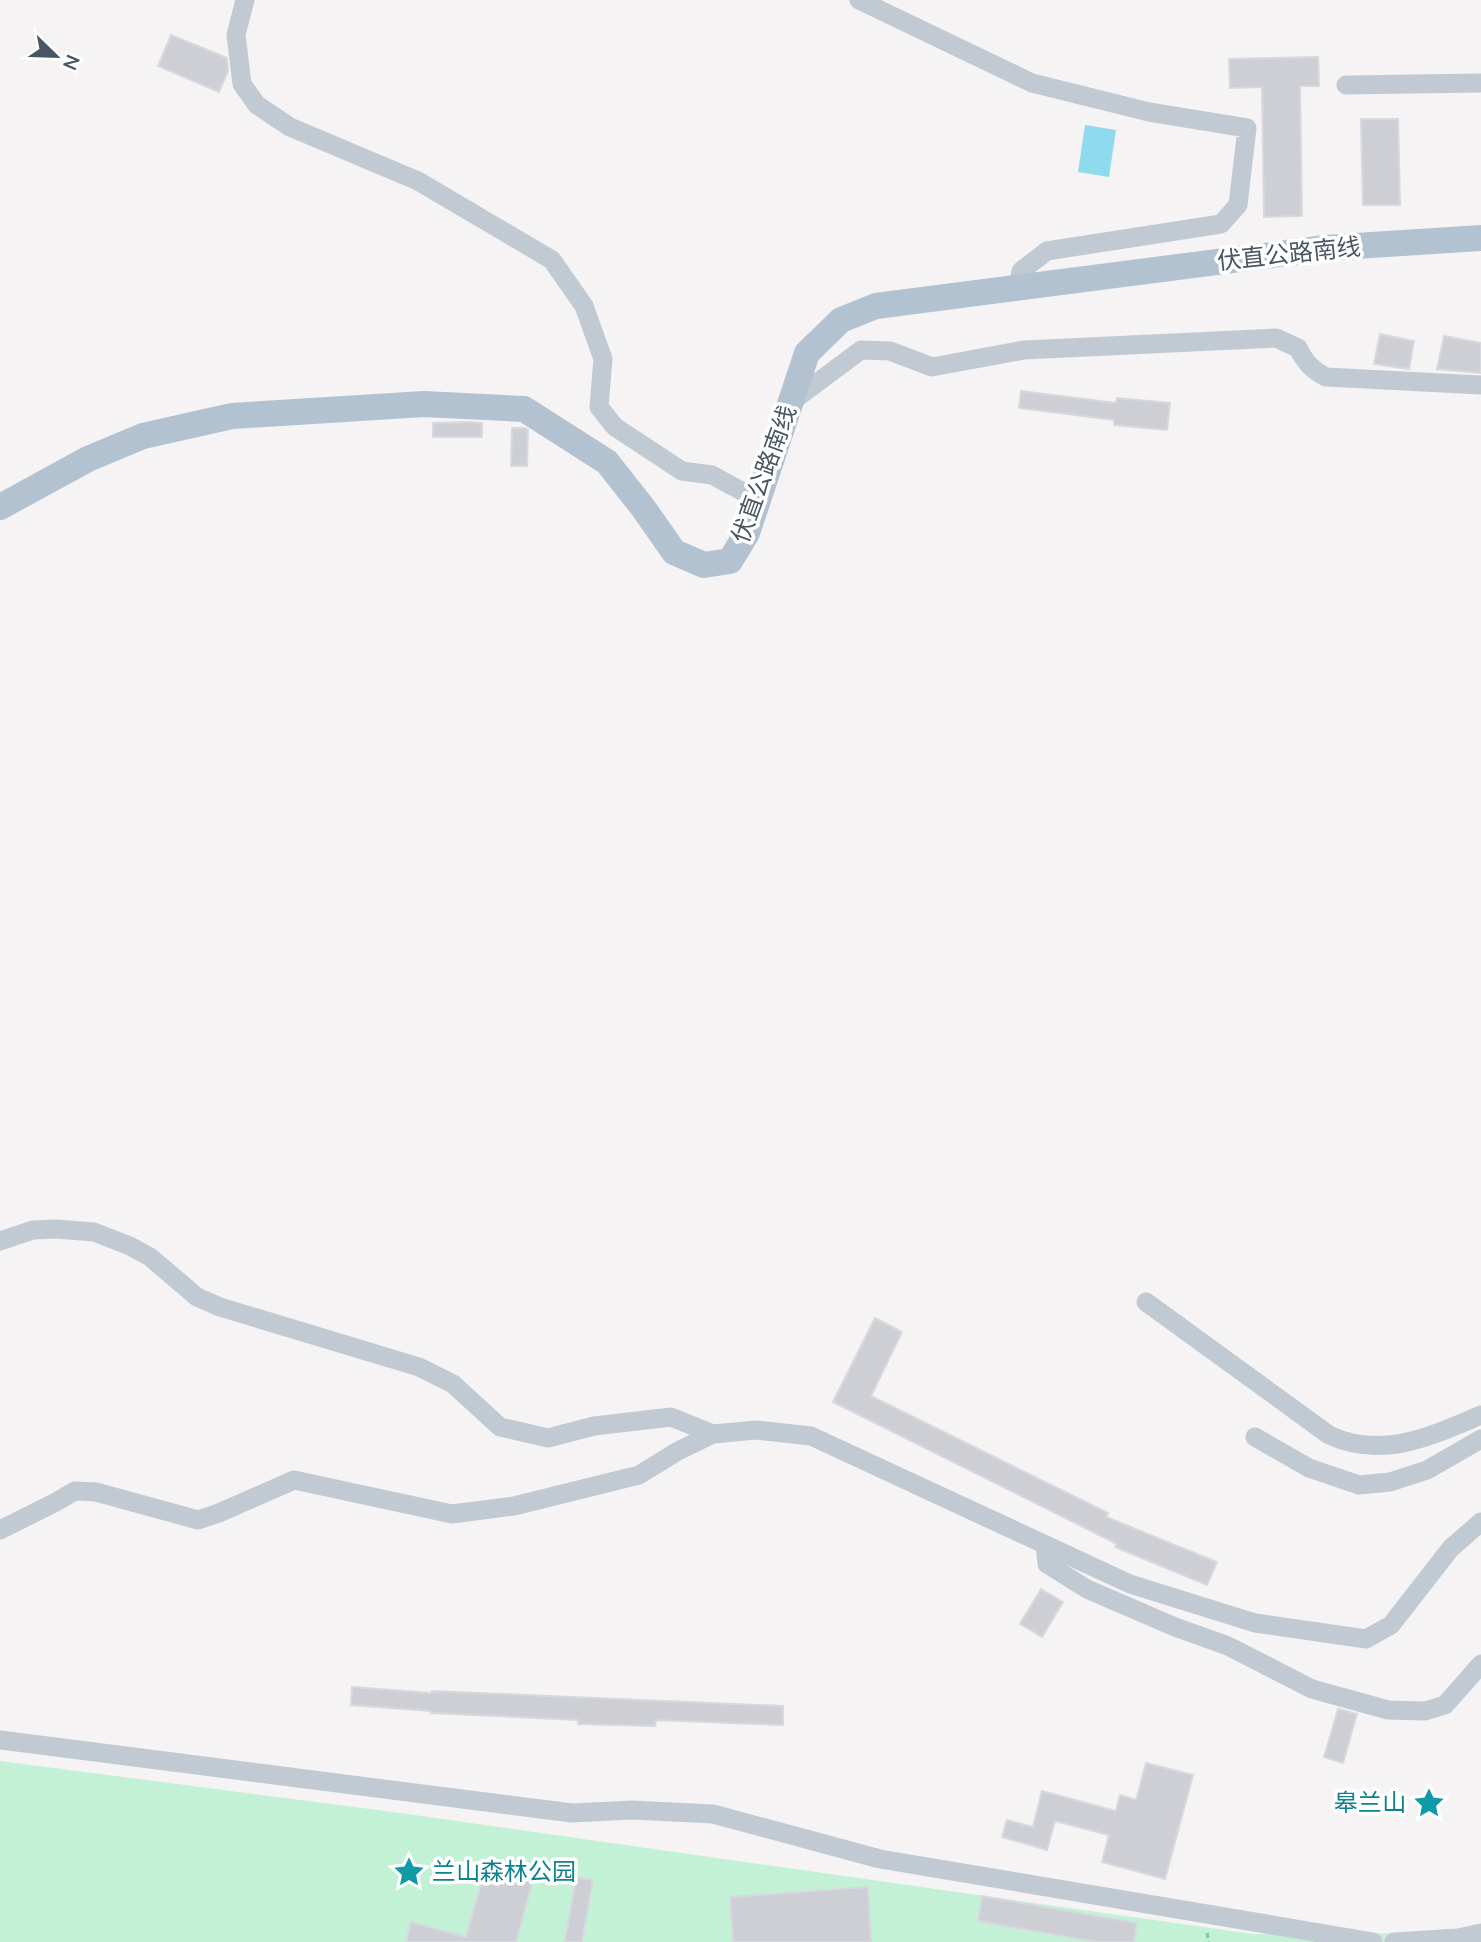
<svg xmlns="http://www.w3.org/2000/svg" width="1481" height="1942" font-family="'Nunito Sans','Noto Sans SC',sans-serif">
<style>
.green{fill:#c3f1d5}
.water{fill:#90daee}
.building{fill:#cdcfd5;stroke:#d7d9de;stroke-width:2}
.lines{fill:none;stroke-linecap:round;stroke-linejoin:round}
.path{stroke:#7ad0a6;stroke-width:3.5;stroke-dasharray:5 3.5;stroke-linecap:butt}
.minor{stroke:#c1cad2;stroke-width:19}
.major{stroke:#b3c2d1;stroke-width:26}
.labels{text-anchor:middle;stroke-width:7;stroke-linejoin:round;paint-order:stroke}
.street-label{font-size:24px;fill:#4a5661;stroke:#fff}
.culture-label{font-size:24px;fill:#0d838f;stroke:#fff;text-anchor:end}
</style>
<rect width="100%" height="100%" fill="#f5f3f3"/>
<path class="green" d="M0,1761l393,51 860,122 228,-1v9h-1481z"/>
<path class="water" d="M1085,125l31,5 -7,47 -31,-5z"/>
<path class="building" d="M171,35l56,23 1,13 -9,21 -61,-26z
M1318,57l1,29h-19l2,130 -38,1 -2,-130 -32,1 -1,-29z
M1361,119h37l2,86h-37z
M1380,334l34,7 -5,28 -35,-5z
M1444,336l37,7v30l-44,-4z
M1021,391l95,12 1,-5 53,5 -3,27 -53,-5v-5l-95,-12z
M468,422l14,1v14h-49v-14z
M512,428h13l3,2 -1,36h-16z
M875,1318l27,14 -31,64 237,117 -2,4 111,45 -10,23 -92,-38 2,-3 -284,-142z
M1041,1589l22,13 -21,35 -22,-13z
M352,1687l80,6v-2l351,15v19l-127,-5 -1,6 -77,-2v-4l-147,-7v-2l-80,-6z
M1338,1709l19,5 -14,49 -19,-6z
M1146,1763l47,12 -28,104 -63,-17 7,-27 -54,-14 -8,29 -45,-13 5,-17 26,7 9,-36 74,20 4,-16 16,5z
M487,1863l47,13 -18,66h-110l5,-20 55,15z
M576,1877l17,3 -11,62h-17z
M868,1887l3,55h-138l-3,-45z
M982,1896l155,27 -3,19h-38l-118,-21z"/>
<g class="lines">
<path class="path" d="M1207,1933l2,9"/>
<path class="minor" d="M245,0l-9,35 6,49 15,21 33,22 128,54 134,79 32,46 19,53 -4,48 16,20 67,44 30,4 46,25
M859,0l173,83 117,29 98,16 -9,77 -17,19 -174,27 -26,20 -3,16
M1346,85l135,-2
M790,403l71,-53 29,1 42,16 92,-17 252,-12 22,10c7,14 14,22 28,29l155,8
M0,1241l33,-11 23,-1 38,3 36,14 20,11 47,40 23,10 199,60 34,17 47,43 48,11 46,-12 77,-9 42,17
M1146,1302l183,133c54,25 102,1 152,-20
M1255,1437l54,31 50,17 31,-3 37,-12 54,-31
M0,1530l54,-27 21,-12 21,1 102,28 21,-7 75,-33 158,34 62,-8 125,-31 39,-24 35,-17 43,-4 55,6 319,148 125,39 111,16 25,-14 60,-77 30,-26
M1045,1545l2,19 40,25 88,38 53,19 84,43 76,21 37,1 20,-6 36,-41
M0,1740l572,73 60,-3 81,4 167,45 493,83
M1394,1942l64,-4 23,-5"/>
<path class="major" d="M0,507l88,-48 55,-23 89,-20 192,-12 100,5 83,53 37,47 30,43 30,13 26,-4 17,-28 60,-180 34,-33 35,-14 449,-58 156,-10"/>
</g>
<defs>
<symbol id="sight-bare" viewBox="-9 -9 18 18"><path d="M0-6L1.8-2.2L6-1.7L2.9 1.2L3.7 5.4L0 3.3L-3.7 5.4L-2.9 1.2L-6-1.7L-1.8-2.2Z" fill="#0f9aa8" stroke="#fff" stroke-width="2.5" paint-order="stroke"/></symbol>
</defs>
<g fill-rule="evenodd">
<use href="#sight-bare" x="1407" y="1781" width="44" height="44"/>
<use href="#sight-bare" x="387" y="1850" width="44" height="44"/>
</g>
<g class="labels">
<g class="street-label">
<text transform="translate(1289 254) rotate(-6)" y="8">伏直公路南线</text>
<text transform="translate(764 474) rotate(-70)" y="8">伏直公路南线</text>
</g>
<g class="culture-label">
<text x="1406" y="1811">皋兰山</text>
<text x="432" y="1880" text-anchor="start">兰山森林公园</text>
</g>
</g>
<g transform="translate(56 56) rotate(113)" stroke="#ffffff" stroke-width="5" paint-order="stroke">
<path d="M0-5L12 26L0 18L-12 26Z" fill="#4a5661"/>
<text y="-10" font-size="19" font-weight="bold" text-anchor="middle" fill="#4a5661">N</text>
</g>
</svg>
